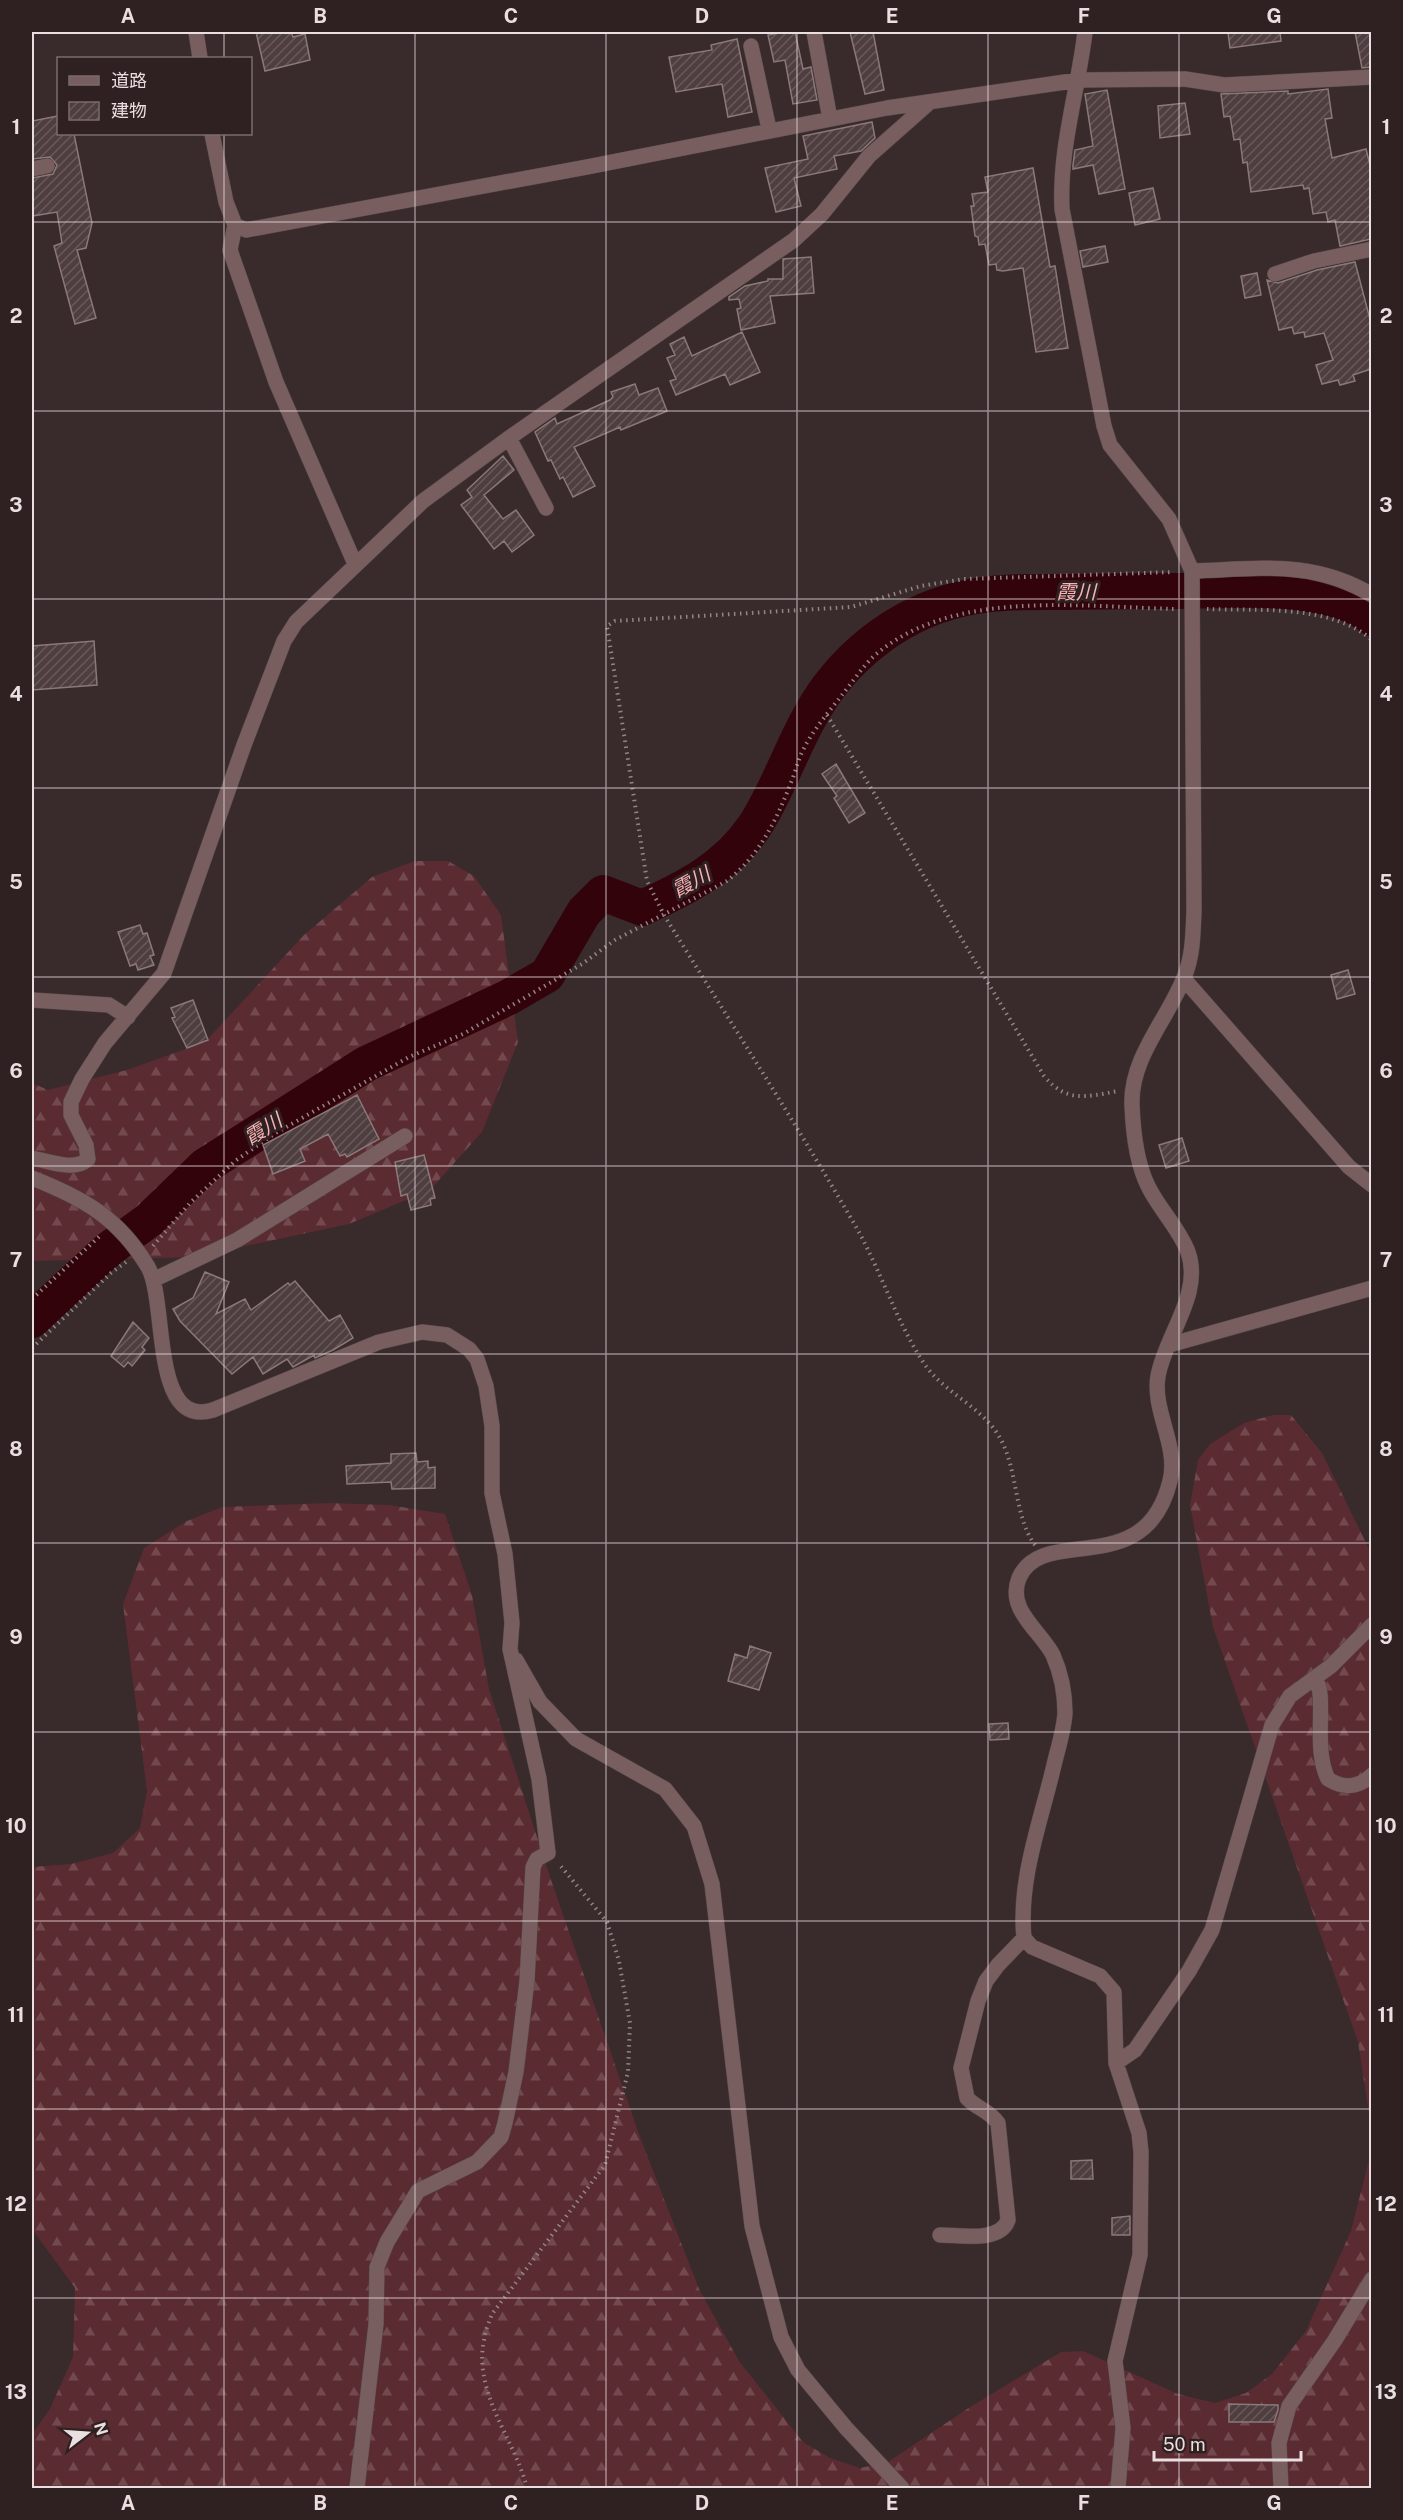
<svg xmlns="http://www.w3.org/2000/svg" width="1403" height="2520" font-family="'Public Sans','Noto Sans JP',sans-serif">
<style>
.forest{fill:url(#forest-firs)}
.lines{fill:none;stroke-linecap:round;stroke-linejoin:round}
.river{stroke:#33030c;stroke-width:36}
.building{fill:url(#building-hatch);stroke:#8b7979;stroke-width:1.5}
.street-casing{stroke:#554748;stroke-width:16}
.path{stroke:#928586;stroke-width:4;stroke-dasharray:1.5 4.5;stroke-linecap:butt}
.street{stroke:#785e5f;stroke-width:15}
.grid{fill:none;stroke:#eadfe0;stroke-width:1.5;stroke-opacity:0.55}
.labels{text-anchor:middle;stroke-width:6;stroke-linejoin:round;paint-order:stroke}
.water-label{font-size:20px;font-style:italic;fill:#fbb2b7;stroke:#2f2021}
.neatline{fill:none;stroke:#eadfe0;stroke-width:2}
.grid-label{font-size:20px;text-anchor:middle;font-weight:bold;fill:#eadfe0}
</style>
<defs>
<pattern id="forest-firs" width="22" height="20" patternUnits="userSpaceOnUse" patternTransform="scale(1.5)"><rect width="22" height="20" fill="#5a2b30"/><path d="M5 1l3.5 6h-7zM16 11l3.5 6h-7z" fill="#72494e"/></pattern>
<pattern id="building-hatch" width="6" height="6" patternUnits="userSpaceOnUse" patternTransform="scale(1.5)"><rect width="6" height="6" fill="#4e3e3f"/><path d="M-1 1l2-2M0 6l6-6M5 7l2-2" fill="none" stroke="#68595a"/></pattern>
</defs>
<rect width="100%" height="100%" fill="#392a2b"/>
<path class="forest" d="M415,861h33l26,15 27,39 17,127 -36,90 -52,58 -81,34 -155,33 -162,4v-178l16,7 79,-20 78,-28 99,-107 68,-58z
M1273,1415h18l31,38 49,100v574l-13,-85 -145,-415 -23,-122 8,-45 12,-16 34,-21z
M329,1503l60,2 56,9 27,81 17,94 61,188 90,260 59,152 40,72 64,81 27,16 30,10 28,-6 79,-53 94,-57 22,-1 95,43 37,9 31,-10 26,-19 34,-43 45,-100 20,-79v336h-1339v-54l18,-25 23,-52 2,-69 -43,-59v-362l39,-3 42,-11 27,-25 7,-37 -24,-187 21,-56 43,-27 35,-14z"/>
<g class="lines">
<path class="river" d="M32,1320l77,-71 40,-29 56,-54 161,-102 143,-67 38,-22 37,-63 19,-19 39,15c44,-20 84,-40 112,-81 21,-31 36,-75 55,-109 31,-58 87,-104 152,-119 33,-8 69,-7 104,-7 39,-1 78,-1 117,-1 53,-1 148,-8 190,27"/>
</g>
<path class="building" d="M256,32h35l2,5 12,-3 5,26 -45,11z
M785,32h10l8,37 8,-2 6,33 -24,4 -8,-44 -11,2 -6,-27z
M850,32h23l11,58 -19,4z
M1228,32h52l1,9 -51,7z
M1355,32h16v35l-9,1z
M737,39l15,73 -24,5 -6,-33 -46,8 -7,-35 43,-7 -1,-5z
M1328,89l4,29 -7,1 7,39 34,-9 5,20v70l-31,7 -5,-26 -7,2 -2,-10 -13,2 -4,-26 -5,1 -1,-4 -52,7 -4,-30 -4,1 -3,-24 -6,1 -4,-24 -6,1 -3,-23 67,-3v3z
M1107,90l18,99 -26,5 -6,-29 -20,4v-4l2,-15 18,-4 -8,-52z
M1185,103l5,31 -30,4 -2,-32z
M58,116v18h16l18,89 -6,25 -9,2 19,68 -21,6 -21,-78 8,-3 -5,-31 -25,4v-38l21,-4 4,-9 -7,-8 -18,2v-38z
M872,122l3,16 -14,13 -27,5 3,13 -43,9 7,28 -25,6 -11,-44 43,-9 -5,-23z
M1033,168l17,99 5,-1 13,82 -32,4 -13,-84 -20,3 -6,-1 -1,-6 -7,1 -4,-21 -6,1 -1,-8 -3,-1 -4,-30h3l-2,-12 16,-2 -3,-15z
M1153,188l7,31 -25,6 -6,-32z
M1105,246l3,16 -25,5 -3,-16z
M811,257l3,36 -44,3 5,27 -34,7 -4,-21 4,-1 -2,-9 -10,1v-3l16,-11 23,-5v-2h15v-20z
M1355,262l16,61v46l-18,6 2,6 -15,4 -2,-5 -16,4 -6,-19 17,-5 -9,-27 -19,4 -1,-5 -10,2 -2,-7 -13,3 -12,-50 11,3 39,-13z
M1257,273l4,22 -16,3 -4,-22z
M742,332l18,40 -30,13 -5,-11 -49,21 -6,-14 6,-2 -9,-21 8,-3 -5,-11 14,-7 8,19z
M635,384l4,11 19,-7 9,23 -46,19 -1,-3 -46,20 21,39 -22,11 -10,-20 -3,2 -9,-19 -3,1 -13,-29 20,-14 2,6 53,-24 3,-3 -2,-5z
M503,456l11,14 -30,25 19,24 13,-9 18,25 -22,17 -8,-11 -10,8 -33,-44 11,-8 -5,-7z
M94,641l3,44 -65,5v-44z
M836,764l29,49 -16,10 -15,-25 3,-2 -15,-22z
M140,925l3,9 4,-1 7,22 -4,1 4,9 -16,5 -2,-6 -6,2 -12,-34z
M1348,970l7,24 -18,5 -6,-24z
M193,1000l15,40 -21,8 -15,-30 3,-1 -4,-9z
M357,1095l22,44 -32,18 -2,-3 -5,2 -12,-22 -28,15 5,12 -32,13 -10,-29z
M1182,1138l7,23 -23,7 -7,-23z
M424,1155l11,43 -5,1 1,6 -20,5 -4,-16 -6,2 -6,-34z
M205,1272l24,10 -13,32 29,-15 6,11 37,-27 2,2 5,-4 34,40 11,-6 13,23 -20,12 -18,8 -1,-3 -21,12 -6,-8 -24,15 -10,-17 -21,17 -52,-53 -7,-12 20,-11z
M133,1322l16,16 -7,9 3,3 -13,16 -4,-4 -4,5 -13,-11z
M416,1453l1,9 11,-1v7l7,-1v21l-43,1 -1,-7 -44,2 -1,-18 45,-3v-9z
M750,1646l21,7 -12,37 -31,-9 7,-27 12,4z
M1008,1723l1,16 -19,1 -1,-16z
M1092,2160l1,19h-22v-18z
M1130,2216v19h-18v-17z
M1229,2404l49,1v5l-4,12h-45z"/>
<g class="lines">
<defs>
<path id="street" d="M196,32l4,26
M814,32l16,87
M1085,32c-7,59 -26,117 -23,177l42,217 6,19 59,74 23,52 2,340c-1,22 -1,44 -9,64 -16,43 -55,82 -53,130 1,26 4,57 16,81 11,23 31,42 40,66 15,42 -23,84 -30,124 -6,35 21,70 12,105 -25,102 -127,42 -151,97 -13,32 22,53 34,77 8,18 12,38 12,58 -1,17 -7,35 -11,52 -13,56 -36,115 -30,173l8,9 68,29 14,16 2,71 23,70 2,19 -1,103 -25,106 8,67 -5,60
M751,46l18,83
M212,134l14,68 9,23 -5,25 46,132 79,182
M32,169l15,-3
M235,225l11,5 341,-63 300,-59 192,-28 106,-1 39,6 148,-8
M1275,274l39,-13 58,-12
M546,508l-37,-70 285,-198 28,-26 47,-58 61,-54
M1192,571c66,-2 120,-12 180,24
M1184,979l165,188 23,18
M32,1000l77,5 19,12
M32,1158c16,3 43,14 56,1l-2,-14 -15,-30v-13l11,-23 23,-36 59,-70 80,-228 40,-104 12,-19 127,-121 86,-63
M32,1178c51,20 87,40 116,89 20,35 2,162 65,143l166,-68 43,-10 25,3 22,14 8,10 9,27 6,40v67l13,61 7,69 -2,26 29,130 9,74 -11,6 -4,8 -6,114 -11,91 -11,51 -4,14 -24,25 -59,29 -31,51 -10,25 -1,57 -19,164
M153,1280l84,-40 168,-104
M1169,1345l203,-57
M516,1660l24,42 36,37 89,50 29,37 18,58 40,342 29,111 17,33 48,58 56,60
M1315,1678c13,18 -3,69 13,101 16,10 30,9 44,-4
M1116,2063l19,-13 54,-79 23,-41 60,-205 18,-29 41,-30 41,-41
M940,2235c20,0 60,8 68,-15l-10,-97c-9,-13 -21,-14 -31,-25l-6,-30 17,-67 8,-20 12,-16 26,-27
M1281,2488l-2,-45 10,-37 46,-66 37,-61"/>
</defs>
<use href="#street" class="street-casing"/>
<path class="path" d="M1207,609c51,2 124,-5 165,31
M827,715l217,361c23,27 41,21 74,15
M153,1246l37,-43 45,-42 39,-27 135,-77 54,-23 119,-70 33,-24 112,-59c33,-26 50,-62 65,-101 4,-10 6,-20 11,-30 10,-20 25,-37 39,-55 10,-12 20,-28 32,-39 78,-68 206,-49 302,-47
M32,1299l70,-65
M32,1348l79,-75 15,-11
M1035,1545c-21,-28 -17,-76 -35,-107 -18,-32 -57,-45 -77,-76 -29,-45 -44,-97 -71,-142 -60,-103 -125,-203 -188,-305l-17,-34 -40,-255 8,-5 236,-14 70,-21 43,-7 210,-7
M527,2488c-12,-48 -54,-95 -43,-148 1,-9 5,-18 8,-26l113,-149 23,-93 2,-49 -11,-62 -12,-39 -48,-58"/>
<use href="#street" class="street"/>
</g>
<path class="grid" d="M224,32v26M415,32v2456M606,32v2456M797,32v2456M988,32v2456M1179,32v2456M224,134v2354M32,222h1340M32,411h1340M32,599h1340M32,788h1340M32,977h1340M32,1166h1340M32,1354h1340M32,1543h1340M32,1732h1340M32,1921h1340M32,2109h1340M32,2298h1340"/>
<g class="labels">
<g class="water-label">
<text x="1076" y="599">霞川</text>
<text transform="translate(691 882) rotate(-29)" y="7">霞川</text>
<text transform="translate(263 1129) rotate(-32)" y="7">霞川</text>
</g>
</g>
<rect width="1403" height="2520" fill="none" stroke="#2f2021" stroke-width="66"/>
<rect x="57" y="57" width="195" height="78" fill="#2f2021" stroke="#7a6c6d" stroke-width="1.5"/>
<rect x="69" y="76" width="30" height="9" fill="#785e5f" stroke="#7a6c6d" stroke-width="1.5"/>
<text x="111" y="87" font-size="18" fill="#eadfe0">道路</text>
<rect x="69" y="102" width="30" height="18" fill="url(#building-hatch)" stroke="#7a6c6d" stroke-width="1.5"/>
<text x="111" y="117" font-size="18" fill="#eadfe0">建物</text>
<g transform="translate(87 2433) rotate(73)" stroke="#2f2021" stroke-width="4.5" paint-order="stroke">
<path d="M0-4.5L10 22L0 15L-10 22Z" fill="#eadfe0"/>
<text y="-9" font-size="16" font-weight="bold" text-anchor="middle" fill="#eadfe0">N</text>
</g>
<path d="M1154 2451v9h147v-9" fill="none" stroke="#eadfe0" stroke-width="3"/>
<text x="1163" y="2451" font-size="18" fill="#eadfe0" stroke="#2f2021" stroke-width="4.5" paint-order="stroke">50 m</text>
<rect x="33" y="33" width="1337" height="2454" class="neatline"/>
<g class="grid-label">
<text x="128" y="23">A</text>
<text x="320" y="23">B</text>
<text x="511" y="23">C</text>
<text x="702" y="23">D</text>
<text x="892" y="23">E</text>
<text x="1084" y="23">F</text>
<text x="1274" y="23">G</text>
<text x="16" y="134">1</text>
<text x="1386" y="134">1</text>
<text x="16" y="323">2</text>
<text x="1386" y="323">2</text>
<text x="16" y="512">3</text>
<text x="1386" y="512">3</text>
<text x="16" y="701">4</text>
<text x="1386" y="701">4</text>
<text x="16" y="889">5</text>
<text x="1386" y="889">5</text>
<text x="16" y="1078">6</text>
<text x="1386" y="1078">6</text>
<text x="16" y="1267">7</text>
<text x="1386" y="1267">7</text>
<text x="16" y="1456">8</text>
<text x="1386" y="1456">8</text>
<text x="16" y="1644">9</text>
<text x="1386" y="1644">9</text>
<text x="16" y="1833">10</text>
<text x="1386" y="1833">10</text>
<text x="16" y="2022">11</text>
<text x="1386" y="2022">11</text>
<text x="16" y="2211">12</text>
<text x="1386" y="2211">12</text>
<text x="16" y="2399">13</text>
<text x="1386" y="2399">13</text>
<text x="128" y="2510">A</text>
<text x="320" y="2510">B</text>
<text x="511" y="2510">C</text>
<text x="702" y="2510">D</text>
<text x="892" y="2510">E</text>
<text x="1084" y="2510">F</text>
<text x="1274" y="2510">G</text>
</g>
</svg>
